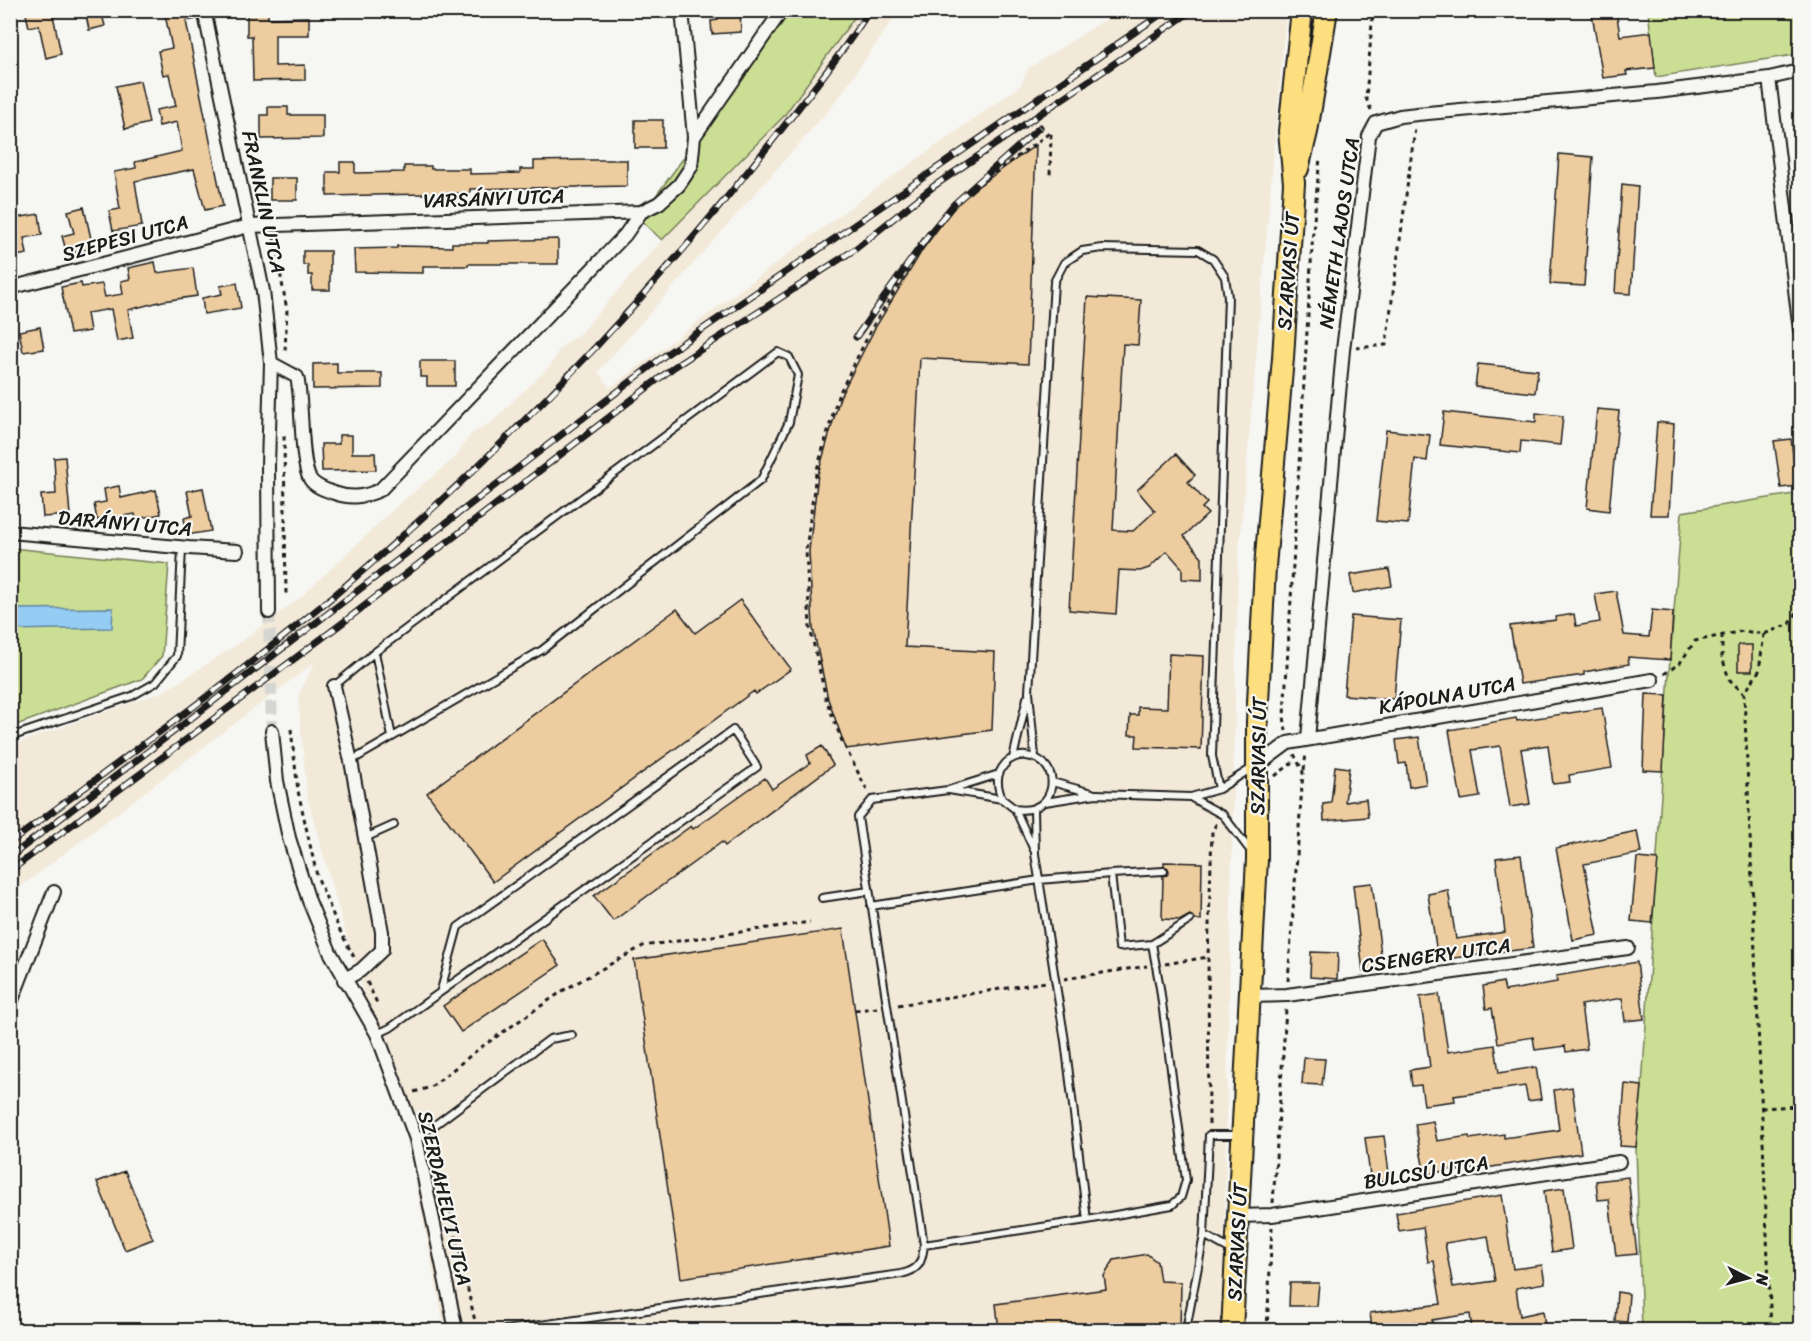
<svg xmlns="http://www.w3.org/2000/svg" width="1811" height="1341" font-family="Sriracha,sans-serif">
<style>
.built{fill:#f3e9d9}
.green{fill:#cbdf94;stroke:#747e58;stroke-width:1.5}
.water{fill:#94ccf3;stroke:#64869d;stroke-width:1.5}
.building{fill:#edcc9f;stroke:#1c1c1c;stroke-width:1.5;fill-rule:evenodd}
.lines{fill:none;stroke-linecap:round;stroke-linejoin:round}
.street-tunnel{stroke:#d5d5d2;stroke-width:12;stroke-dasharray:12 6;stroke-linecap:butt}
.lane-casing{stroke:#1c1c1c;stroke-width:10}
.street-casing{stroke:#1c1c1c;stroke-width:16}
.primary-casing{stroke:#1c1c1c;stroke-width:24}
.path{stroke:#1c1c1c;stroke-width:3;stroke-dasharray:4.5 4.5;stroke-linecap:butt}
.lane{stroke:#f6f6f2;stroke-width:6}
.street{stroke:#f6f6f2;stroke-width:12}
.primary{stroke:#fddf80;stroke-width:20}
.rail-casing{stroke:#1c1c1c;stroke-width:7}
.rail{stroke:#f6f6f2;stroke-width:4.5;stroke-dasharray:14;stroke-linecap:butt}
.labels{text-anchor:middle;stroke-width:4.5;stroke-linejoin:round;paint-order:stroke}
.street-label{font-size:20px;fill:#1c1c1c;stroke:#f6f6f2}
</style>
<rect width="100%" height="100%" fill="#f6f6f2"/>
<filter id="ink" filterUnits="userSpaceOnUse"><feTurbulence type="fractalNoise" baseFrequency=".0167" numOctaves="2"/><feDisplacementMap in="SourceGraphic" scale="12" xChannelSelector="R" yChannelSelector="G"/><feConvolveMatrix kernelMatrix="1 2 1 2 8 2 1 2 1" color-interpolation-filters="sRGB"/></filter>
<g filter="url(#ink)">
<path class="built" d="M859,11h40l-65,93 -236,268 12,16 250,-188 160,-114 9,-18 90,-57h167l-48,553 -16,766h-777l-38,-192 -74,-248 -26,-94 -9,-100 17,-34 -304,232v-149l154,-54 70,-45 66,-49 96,-91 59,-49 15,-23 21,-12 60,-58 6,-13 10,-10 11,-6 83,-95 122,-124z"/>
<path class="green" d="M791,11h68l-75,105 -122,124 -23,-21z
M1648,11h152v43l-144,23z
M1800,493v837h-158l-6,-183 6,-61 27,-414 13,-160z
M11,548l158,16 -7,92 -20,23 -131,48z"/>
<path class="water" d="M113,608l-1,20 -101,2v-21z"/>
<path class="building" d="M25,10h27l9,44 -15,4 -7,-33 -10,2z
M85,10h16l4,16 -16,4z
M164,10h32l1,9 -11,2 37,185 -18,4 -11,-41 -59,12 7,45 -29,5 -4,-20 11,-2 -6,-37 22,-4 -1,-6 47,-11 -5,-29 -18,4 -3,-16 20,-4 -7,-32 -6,1 -5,-24 14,-3z
M247,10h21v8l41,-1v18h-34v31l30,-1v15l-52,1 -1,-45h-5z
M717,10h23l1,22 -29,2 -1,-13 7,-1z
M1609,10h7l4,26 31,-4 4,36 -29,3 1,4 -24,3 -11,-64z
M140,81l9,42 -24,6 -9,-43z
M268,107h20v8h35v23l-62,1v-24h7z
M635,120h28v28h-28z
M1036,145l-8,219 -108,-6 -15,289 90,5 -3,78 -146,19 -18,-50 -15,-71 -4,-77 9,-77 22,-77 35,-69 48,-79 37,-50z
M1559,154l34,3 -9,129 -34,-2z
M586,160h41v26l-157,3v4l-143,3v-24h13v-10h15v11l49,-1v-6h27v3h39v5l50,-1v-4h14v-8z
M270,178h27v22h-27z
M1622,184l16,2 -7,108 -16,-1z
M84,207l9,41 -26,6 -5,-18 12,-3 -6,-22z
M39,214l3,21 -18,3 3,16 -17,3v-38z
M558,239v25h-90v2h-45v7l-68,-1 -1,-23 43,-1v-2l55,1v-4h36v-2z
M303,251h27v39h-18v-15h-4v-10h-5z
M155,262l2,11 36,-5 4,28 -34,5 -35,9 5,28 -16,3 -6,-32 -24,4 3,18 -20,3 -9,-47 20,-4 1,4 20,-3 3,13 18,-3 -2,-13 9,-2 -2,-11z
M237,283l4,25 -37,6 -2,-16 20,-4 -2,-8z
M1087,297l54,3 -3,45 -15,-1 -10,186 20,1 22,-20 -18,-21 39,-36 19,21 -7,7 19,21 -5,5 6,6 -24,22 18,21v23l-20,-1v-11l-15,-17 -18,17 -9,3 -21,-1 -3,44 -47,-4z
M40,327l4,22 -21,3 -4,-21z
M420,361h35v25h-28v-9h-7z
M337,363v10h45v15l-69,1v-25z
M1478,364l60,6 -3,23 -60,-6z
M1597,409l22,2 -10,100 -22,-3z
M1444,412l92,10v-9l27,3 -3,29 -39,-4 -1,12 -80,-8z
M1657,422l17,2 -5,91h-19z
M1386,430l44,5 -3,26 -12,-2 -7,65 -32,-3z
M339,435h13v18h23l1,17 -54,1 -1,-27h18z
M1791,439l6,47 -16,2 -7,-47z
M65,457l5,58 -27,2 -2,-22 15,-1 -2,-36z
M119,486l2,12 35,-8 5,24 -25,5 -1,-5 -38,6 -3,-16 12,-2 -2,-13z
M203,488l8,43 -24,4 -3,-17 8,-2 -5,-25z
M1389,569l3,17 -39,7 -3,-18z
M1616,591l8,44 25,2 3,-27 21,2 -3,48 -42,-3 1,7 -45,8v3l-64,9 -10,-58 46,-6 -1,-3 19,-3 2,12 24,-4 -5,-28z
M740,600l51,69 -35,25 -2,-3 -261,191 -66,-89 250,-184 18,24z
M1351,616l50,4 -7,79 -50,-4z
M1738,645h14v26h-14z
M1169,654l35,2 -3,93 -65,-2 1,-12h-8l1,-20h8v-8l29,1z
M1646,694l21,1 -4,76 -20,-1z
M1602,708l10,60 -43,7 1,7 -17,2 -5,-39 -27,4 9,55 -20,3 -10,-61 -28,4 8,47 -19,3 -12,-70 67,-12 1,3z
M1419,737l7,47 -17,3 -3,-24 -7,1 -3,-24z
M822,746l11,19 -108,81 -3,-4 -109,79 -19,-25 97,-70 2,3 72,-51 7,11 38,-26 -3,-8z
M1335,766l14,2 -4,34 21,-3 2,18 -44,4 -1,-17 8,-1z
M1637,831l4,22 -57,11 14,71 -25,5 -17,-92z
M1521,855l12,93 -95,12 -10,-66 20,-4 8,49 49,-7 -9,-74z
M1637,858l21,2 -6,63 -21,-2z
M1164,862l38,1 -1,57h-6l-5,-5 -9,5 -19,-1 1,-43 4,-1 2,-4 -1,-3 -4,-2z
M1372,883l11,87 -20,2 -10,-87z
M843,929l46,317 -208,32 -47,-318z
M542,939l18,26 -99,67 -18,-26z
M1311,952l27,1 -1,26 -27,-2z
M1637,962l7,57 -19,2 -3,-23 -41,7 6,44 -21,3 -1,-6 -30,4 -2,-13 -35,6 -6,-35 -6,1 -3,-23 20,-4 2,9 52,-9 -1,-6z
M1439,994l9,58 47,-7 4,28 37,-6 5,32 -13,2 -3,-15 -71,10 1,5 -31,4 -3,-20 -9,1 -2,-16 20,-3 -10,-70z
M1304,1058l21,1 -3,26 -20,-1z
M1625,1084l17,2 -6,61 -16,-1z
M1572,1087l9,66 -89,14 -34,4v-3l-33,7 -10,-51 18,-3 4,20 32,-5 1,3 34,-5v4l55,-8 -5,-40z
M1384,1136l6,44 -19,3 -6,-45z
M125,1171l28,68 -28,11 -28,-68z
M1628,1177l9,77 -21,2 -7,-57 -11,1 -2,-19z
M1564,1188l8,61 -20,3 -8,-61z
M1502,1195l11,74 29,-4 3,18 -29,5 4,28 23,-5 2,15 -22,4h-51l-2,-16 -38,6 1,10h-16l-1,-8 -44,6 -2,-15 71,-9 -7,-43 -6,1 -5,-35 -24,4 -3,-18zM1488,1236l7,45 -42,6 -8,-44z
M1147,1254l10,8 3,19 21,1 -1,48h-181l-3,-26 110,-15 -2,-13 10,-16z
M1290,1283h29l-2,23h-28z
M1617,1292l12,2 -2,28 -12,-1z"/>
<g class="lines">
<path class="street-tunnel" d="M269,612l3,119"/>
<defs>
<path id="lane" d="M375,652l17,85
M334,686l41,-34 403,-300 11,5 9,18 -9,47 -28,58 -219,170 -191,111
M10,737l122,-41 23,-13 22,-27 5,-108
M1035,757l-6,-65 25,-410 10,-19 18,-12 20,-3 96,2 15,9 12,18 3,20 -16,459 7,33
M1013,758l14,-60
M1052,782l40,11
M949,790l53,9 13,10 19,41
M1192,798l31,17 29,38
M1002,799c-5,-13 -7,-24 3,-35 5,-6 14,-9 21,-8 39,4 32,61 -11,53
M1045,802l51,-8 95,3 28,-8 33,-21
M365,838l29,-13
M1111,874l53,-3
M822,898l47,-7
M871,906l168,-26 72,-6 8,73 33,-3 8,44 26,192 -5,17 -9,8 -85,15
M1152,944l38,-24
M377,1034l13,-6 367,-261 -24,-37 -275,197 -17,63
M416,1139l134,-100 22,-4
M924,1245l163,-25 -22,-179 -30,-187 -1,-45
M1233,1251l-29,-16 5,-100h31
M505,1330l396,-56c18,-4 21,-11 23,-29l-66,-428 14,-17 76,-10 51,-16
M1186,1330l18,-95"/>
<path id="street" d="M204,10l59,281 8,72 -3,102 1,147
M1769,78l31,252
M694,137l88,-127
M10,288l239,-62 392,-14 18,-9 20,-18 12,-18 3,-30 -12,-127
M271,363l26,14c6,24 3,86 13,102 5,8 16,11 24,14 17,6 30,4 46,-3l245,-255 16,-23
M10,532l179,16 48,3
M334,686l17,75 31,171v18l-21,20 -17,10
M272,731l5,50 12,57 20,63 21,51 47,82 39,105 40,191
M1308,739l35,-389 26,-214 7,-13 24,-7 17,-2 240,-22 112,-14 31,-7
M1257,766l31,-23 364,-63
M1250,996l37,-1 341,-47
M10,1005l44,-113
M1239,1216l33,-1 347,-53"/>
<path id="primary" d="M1298,169l9,-37 20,-122
M1232,1330l25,-471v-138l8,-154 18,-209 11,-175 -5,-52 13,-121"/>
</defs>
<use href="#lane" class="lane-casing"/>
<use href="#street" class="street-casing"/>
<use href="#primary" class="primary-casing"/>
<path class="path" d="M1371,110l-5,-12 7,-88
M274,239l13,71 -2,41
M1356,348l30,-3 29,-217
M284,436l2,160
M1764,634l-5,37 -15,23 27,636
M1722,635v22l7,22 15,15
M1664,674l16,-11 15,-22 48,-10 21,3 26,-10 10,-17
M291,729l7,62 19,85 22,53 15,28
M1286,731l-2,-15 29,-485 7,-74
M1304,770l2,-17
M1275,776l21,-16
M867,790l-25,-49 -16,-42 -16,-71 -4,-77 10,-78 22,-77 35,-70 49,-79 38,-49 91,-66 -1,46
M1165,964l43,-7
M1064,979l83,-13
M1288,981l15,-209 -9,-18
M367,982l11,23
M898,1005l148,-23
M855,1010l22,-2
M414,1092l17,-5 49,-39 84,-58 79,-44 167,-24
M1761,1108l39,-2
M1209,1124l-1,-167 4,-126 5,-8
M436,1157l9,31 32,142
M1273,1203l13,-194
M1267,1330l5,-103"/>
<use href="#lane" class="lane"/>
<use href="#street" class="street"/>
<use href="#primary" class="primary"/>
<defs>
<path id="rail" d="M856,337l74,-104 24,-29 86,-77
M10,843c110,-82 222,-162 327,-250 159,-135 298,-278 428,-443 36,-45 73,-91 105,-140
M10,857l658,-504 499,-343
M10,871l331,-247 333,-257 180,-117 80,-64 259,-176"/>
</defs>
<use href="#rail" class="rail-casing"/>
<use href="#rail" class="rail"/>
</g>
</g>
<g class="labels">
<g class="street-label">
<text transform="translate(494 198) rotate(-2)" y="7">VARSÁNYI UTCA</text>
<text transform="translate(264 202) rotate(78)" y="7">FRANKLIN UTCA</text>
<text transform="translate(1339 233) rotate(-82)" y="7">NÉMETH LAJOS UTCA</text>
<text transform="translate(125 238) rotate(-15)" y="7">SZEPESI UTCA</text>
<text transform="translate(1288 271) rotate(-86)" y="7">SZARVASI ÚT</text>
<text transform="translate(125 523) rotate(5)" y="7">DARÁNYI UTCA</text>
<text transform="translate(1447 695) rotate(-10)" y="7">KÁPOLNA UTCA</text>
<text transform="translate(1258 756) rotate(-89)" y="7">SZARVASI ÚT</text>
<text transform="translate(1436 955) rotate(-8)" y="7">CSENGERY UTCA</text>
<text transform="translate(1426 1172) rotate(-9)" y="7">BULCSÚ UTCA</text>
<text transform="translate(445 1198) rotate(77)" y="7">SZERDAHELYI UTCA</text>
<text transform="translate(1237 1242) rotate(-87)" y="7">SZARVASI ÚT</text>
</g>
</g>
<rect width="1811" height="1341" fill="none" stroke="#f6f6f2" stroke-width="36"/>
<rect x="18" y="18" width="1775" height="1305" fill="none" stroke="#1c1c1c" stroke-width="2" filter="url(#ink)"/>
<g transform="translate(1748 1278) rotate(96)" stroke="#f6f6f2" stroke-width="4.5" paint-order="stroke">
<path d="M0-4.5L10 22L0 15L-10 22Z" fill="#1c1c1c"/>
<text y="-9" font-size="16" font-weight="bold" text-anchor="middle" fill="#1c1c1c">N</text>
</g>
</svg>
